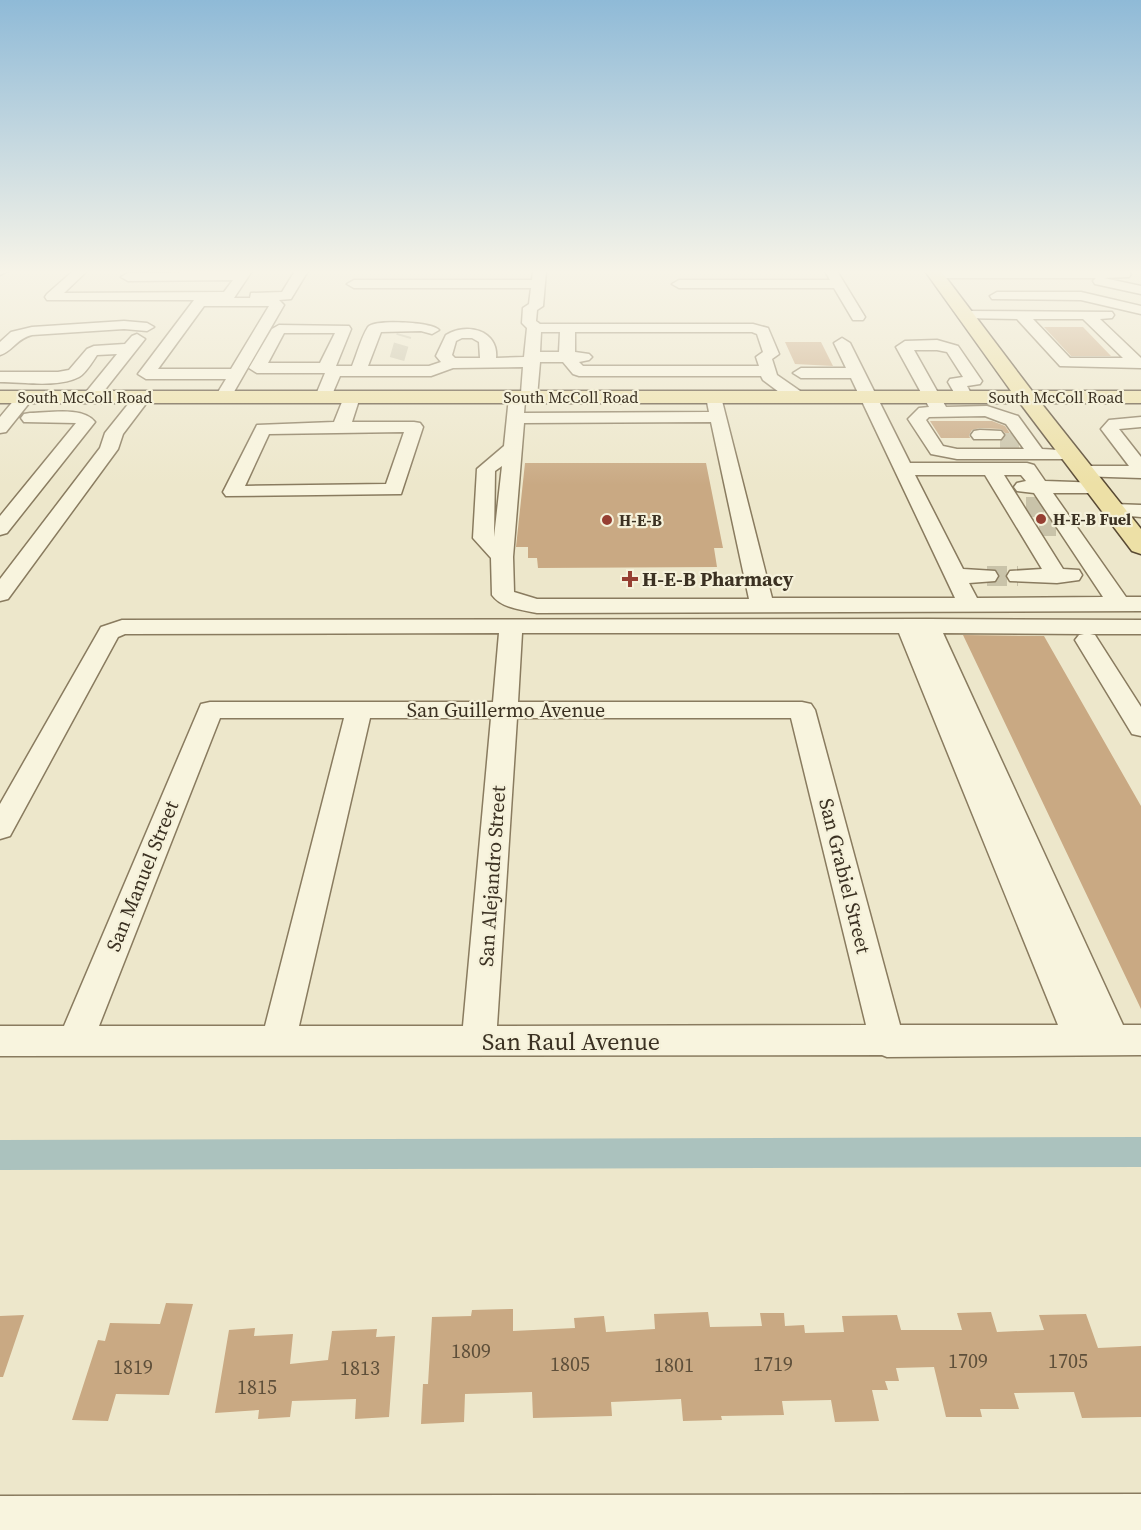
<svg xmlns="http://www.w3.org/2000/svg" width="1141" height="1530" font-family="'Source Serif 4',serif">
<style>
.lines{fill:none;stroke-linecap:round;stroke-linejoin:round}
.canal{fill:#abc2be;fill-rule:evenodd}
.building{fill:#c9a983}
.minor-tunnel-far1{stroke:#c9c3a9;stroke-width:15;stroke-dasharray:15 8;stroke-linecap:butt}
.minor-tunnel{stroke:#c9c3a9;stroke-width:20;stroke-dasharray:20 10;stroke-linecap:butt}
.minor-casing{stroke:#897b5f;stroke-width:3}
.major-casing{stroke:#584933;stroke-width:3}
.minor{fill:#f8f4de;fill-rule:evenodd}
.major{fill:#ede0a6;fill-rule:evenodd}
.poi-dot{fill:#963f32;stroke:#f5f1da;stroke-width:2}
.labels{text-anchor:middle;stroke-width:4.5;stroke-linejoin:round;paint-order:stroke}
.far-street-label{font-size:16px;fill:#3b3122;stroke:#f5f1da}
.far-poi-label{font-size:16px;font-weight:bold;fill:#3b3122;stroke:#f5f1da;text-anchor:start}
.poi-label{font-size:20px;font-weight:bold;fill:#3b3122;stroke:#f5f1da;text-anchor:start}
.street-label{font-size:20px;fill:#3b3122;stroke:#f5f1da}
.near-number-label{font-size:20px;fill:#5e4f3a}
.near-street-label{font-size:24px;fill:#3b3122;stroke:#f5f1da}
</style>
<rect width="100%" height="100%" fill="#ede7cb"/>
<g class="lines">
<path class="canal" d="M1141,1137v30l-1141,3v-30z"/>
</g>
<path class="building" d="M1044,327h39l28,29h-40z
M785,342h36l12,24 -38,-2z
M930,421h62l13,5 8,12h-8l1,-4 -5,-5 -21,-1 -8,2 -3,5 1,3h-29z
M525,463h181l17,85h-9l3,19 -179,1 -1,-10h-9v-11h-12z
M963,635l81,1 97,170v203z
M166,1303l27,1 -24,91 -53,-1 -8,27 -36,-1 26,-80 7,1 5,-18 50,1z
M513,1309v22l62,-3 -1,-10 30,-2 2,16 49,-3 -1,-15 54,-2 2,15 52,-1 -2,-13h24l1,13 19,-1 1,8 39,-1 -2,-16 55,-1 4,15h61l-5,-17 34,-1 6,20 47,-2 -5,-15 47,-1 12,34 43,-2v71l-59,1 -8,-26 -60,1 5,16h-39l2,8h-36l-12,-50 -38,1 3,13h-14l3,9h-16l7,31 -44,1 -4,-22 -49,1 2,14 -63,1 1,4 -39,1 -2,-22 -70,3 1,14 -79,2 -1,-26 -67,2 -1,28 -43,2 2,-40h5l4,-67 39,-1 1,-6z
M24,1315l-21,62h-3v-61z
M255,1328l-1,8 39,-2 -3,30 38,-4 4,-29 45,-2 -1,8 19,-1 -6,81 -34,2 1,-20 -64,2 -2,16 -32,2 1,-9 -44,3 14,-83z"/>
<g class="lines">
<path class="minor-tunnel-far1" d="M397,359l7,-24"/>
<path class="minor-tunnel" d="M1000,443h19
M1026,507h18
M1039,526h17
M987,576h31"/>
<defs>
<path id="minor" d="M0,271h8l-8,4z
M73,271h14l-23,22 160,-1 9,-12 -105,1 -7,-4 7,-4 124,-2 -18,27h16l1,-5 31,-1 13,-21h13l-17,28 -12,1 5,5 -53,92 -8,5 -8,-5 11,-18h-80l-8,-5 56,-74h-147l-2,-3 2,-3zM204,306h65l-38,63h-73z
M533,271h13l-3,35 -6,4 -1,11 4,3h213l15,4 11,26 -7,5 5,16 26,18 2,4 -2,4h-12l-28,-21 -2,-4h-182l-6,-2 -10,-12h-23l-3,35 -2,4h-10l-1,12 185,-1 -3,-15 2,-4h12l52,205h183l-104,-220h-50l-8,-5 8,-5h45l-12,-25 8,-5 8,5 60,120h117l7,2 11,16 58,2 3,4 -3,4 -7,2h-43l73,104h15v14l-604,2c-15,-3 -36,-5 -45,-18l-1,-37 -18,-20 4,-69 27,-23 5,-49 2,-4h10l2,-26 -70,1 -22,8h-91l-9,21 -8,5 -8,-5 10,-24h-68l-8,-5 23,-39 7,-4 70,1 2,3 -15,37h16c5,-12 9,-28 16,-39 7,-8 64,-5 71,3l-7,4 -11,-3 -40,1 -13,34h61l12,-4 -5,-6 10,-21c20,-13 53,-5 50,23l28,-1 3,-29 -5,-5 1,-15 6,-4 2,-16h-177l-7,-4 7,-4h178zM541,332h19l-1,20h-19zM575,332h177l5,2 6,18 -7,5 3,9h-176l-4,-4 10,-2 3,-3 -3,-3 -14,-2zM284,333h51l-15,30h-52zM462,338h10l7,4 1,16h-25l-3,-3 4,-14zM711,422l38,177h-212l-23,-7 -1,-35 11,-134zM502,466l-8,71 1,-66zM915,475h70l57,94 -32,2 -3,5 3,5 47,2 22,-3 3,-5 -3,-5 -16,-1 -59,-94h17l5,6 -9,2 -3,4 3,4 17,2 69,104 -126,1 -8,-15 26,-2 3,-5 -3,-5 -32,-2z
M825,271h12l28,46 -2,3h-10l-19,-32h-155l-7,-4 7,-4h151z
M932,271h195l4,3 -2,3 -25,1 37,8v8l-46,-10 -2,-3 3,-3h-161l-7,-4z
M997,292h84l60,14v8l-60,-14 -89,-1 -2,-3z
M966,311l146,1 2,3 -2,3 -12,1 41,39v10l-81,-2 -43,-47 -56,-1 -2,-3 2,-3zM1033,319h50l40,39h-53z
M124,321l23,2 7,4 -7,4 -23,-2 -92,6c-16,4 -19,16 -32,20v-13l11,-10 21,-5z
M137,334l8,5 -49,62h-12l-2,-4 35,-43 -20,1c-4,6 -11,18 -18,22 -21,11 -56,5 -79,5v-10h58l11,-2 18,-21 7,-3 31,-2 7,-8z
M937,340l21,6 24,35 -2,3 -13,2 6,11 -2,4h-12l-11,-19 2,-3 13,-2 -16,-25 -10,-2h-23l32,57 41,-1 31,10 24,33 35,2 3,4 -3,4h-120l-26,-5 -23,-35 11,-11 10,-1 -33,-60 9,-6zM985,416l21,8 18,25h-67l-14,-3 -17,-26 3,-3z
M26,392l8,5 -28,35 -6,1v-16l20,-24z
M143,392l8,5 -28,37 -5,15 -110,150 -8,2v-22l100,-131 5,-15 32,-40z
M352,392l8,5 -8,25h62l6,1 3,4 -22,67 -175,2 -3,-4 34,-67 77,-3 10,-25zM404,432l-18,52 -141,2 24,-52z
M30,413c18,0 53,-7 65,9l-88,111 -7,2v-19l76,-93 -52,-1 -3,-4 3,-4z
M1141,417v10l-22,2 22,28v21l-64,-2 -2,-4 2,-4 7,-2h45l-28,-37 8,-9z
M980,430l21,1 3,4 -3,4h-27l-3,-4 3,-4z
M1114,504l27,1v12l-34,-3 -3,-4 3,-4z
M928,619l213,1v14h-51l5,1 46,72v29l-9,-2 -57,-94 4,-5 5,-1 -141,-1 180,392h18v30l-254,2 -5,-2 -882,1v-30h64l137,-322 9,-2h283l6,-69 -374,1 -7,3 -108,199 -10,3v-35l101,-177 21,-7zM522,633h377l159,392h-158l-85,-315 -4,-6 -9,-2h-284zM220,718h124l-79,308h-166zM370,718h121l-28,308h-164zM517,718h274l75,307 -369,1z
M1141,1494v36h-1141v-34z"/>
<path id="major" d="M925,271h16l91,120h109v12h-100l100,126v25l-9,-3 -112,-148h-1020v-12h1011z"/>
</defs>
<use href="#minor" class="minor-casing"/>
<use href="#major" class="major-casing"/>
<use href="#minor" class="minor"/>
<use href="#major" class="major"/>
</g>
<linearGradient id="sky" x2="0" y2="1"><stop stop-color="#8fbad7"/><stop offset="0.56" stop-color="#f7f4e8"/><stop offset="1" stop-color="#f7f4e8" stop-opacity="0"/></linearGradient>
<rect width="1141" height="485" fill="url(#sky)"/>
<g class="poi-dot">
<circle cx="1041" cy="519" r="6"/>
<circle cx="607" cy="520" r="6"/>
<path d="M627 570h6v6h6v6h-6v6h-6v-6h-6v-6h6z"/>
</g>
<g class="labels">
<g class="far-street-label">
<text x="85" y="403">South McColl Road</text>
<text x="571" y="403">South McColl Road</text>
<text x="1056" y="403">South McColl Road</text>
</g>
<g class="far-poi-label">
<text x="1053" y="525">H-E-B Fuel</text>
<text x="619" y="526">H-E-B</text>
</g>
<g class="poi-label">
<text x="642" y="586">H-E-B Pharmacy</text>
</g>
<g class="street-label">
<text x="506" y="717">San Guillermo Avenue</text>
<text transform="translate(142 876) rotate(-68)" y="7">San Manuel Street</text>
<text transform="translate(492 876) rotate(-86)" y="7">San Alejandro Street</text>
<text transform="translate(845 876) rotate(76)" y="7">San Grabiel Street</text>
</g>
<g class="near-number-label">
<text x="471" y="1358">1809</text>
<text x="968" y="1368">1709</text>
<text x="1068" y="1368">1705</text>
<text x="570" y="1371">1805</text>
<text x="773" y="1371">1719</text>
<text x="674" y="1372">1801</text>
<text x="133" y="1374">1819</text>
<text x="360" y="1375">1813</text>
<text x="257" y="1394">1815</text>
</g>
<g class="near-street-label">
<text x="571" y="1050">San Raul Avenue</text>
</g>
</g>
</svg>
